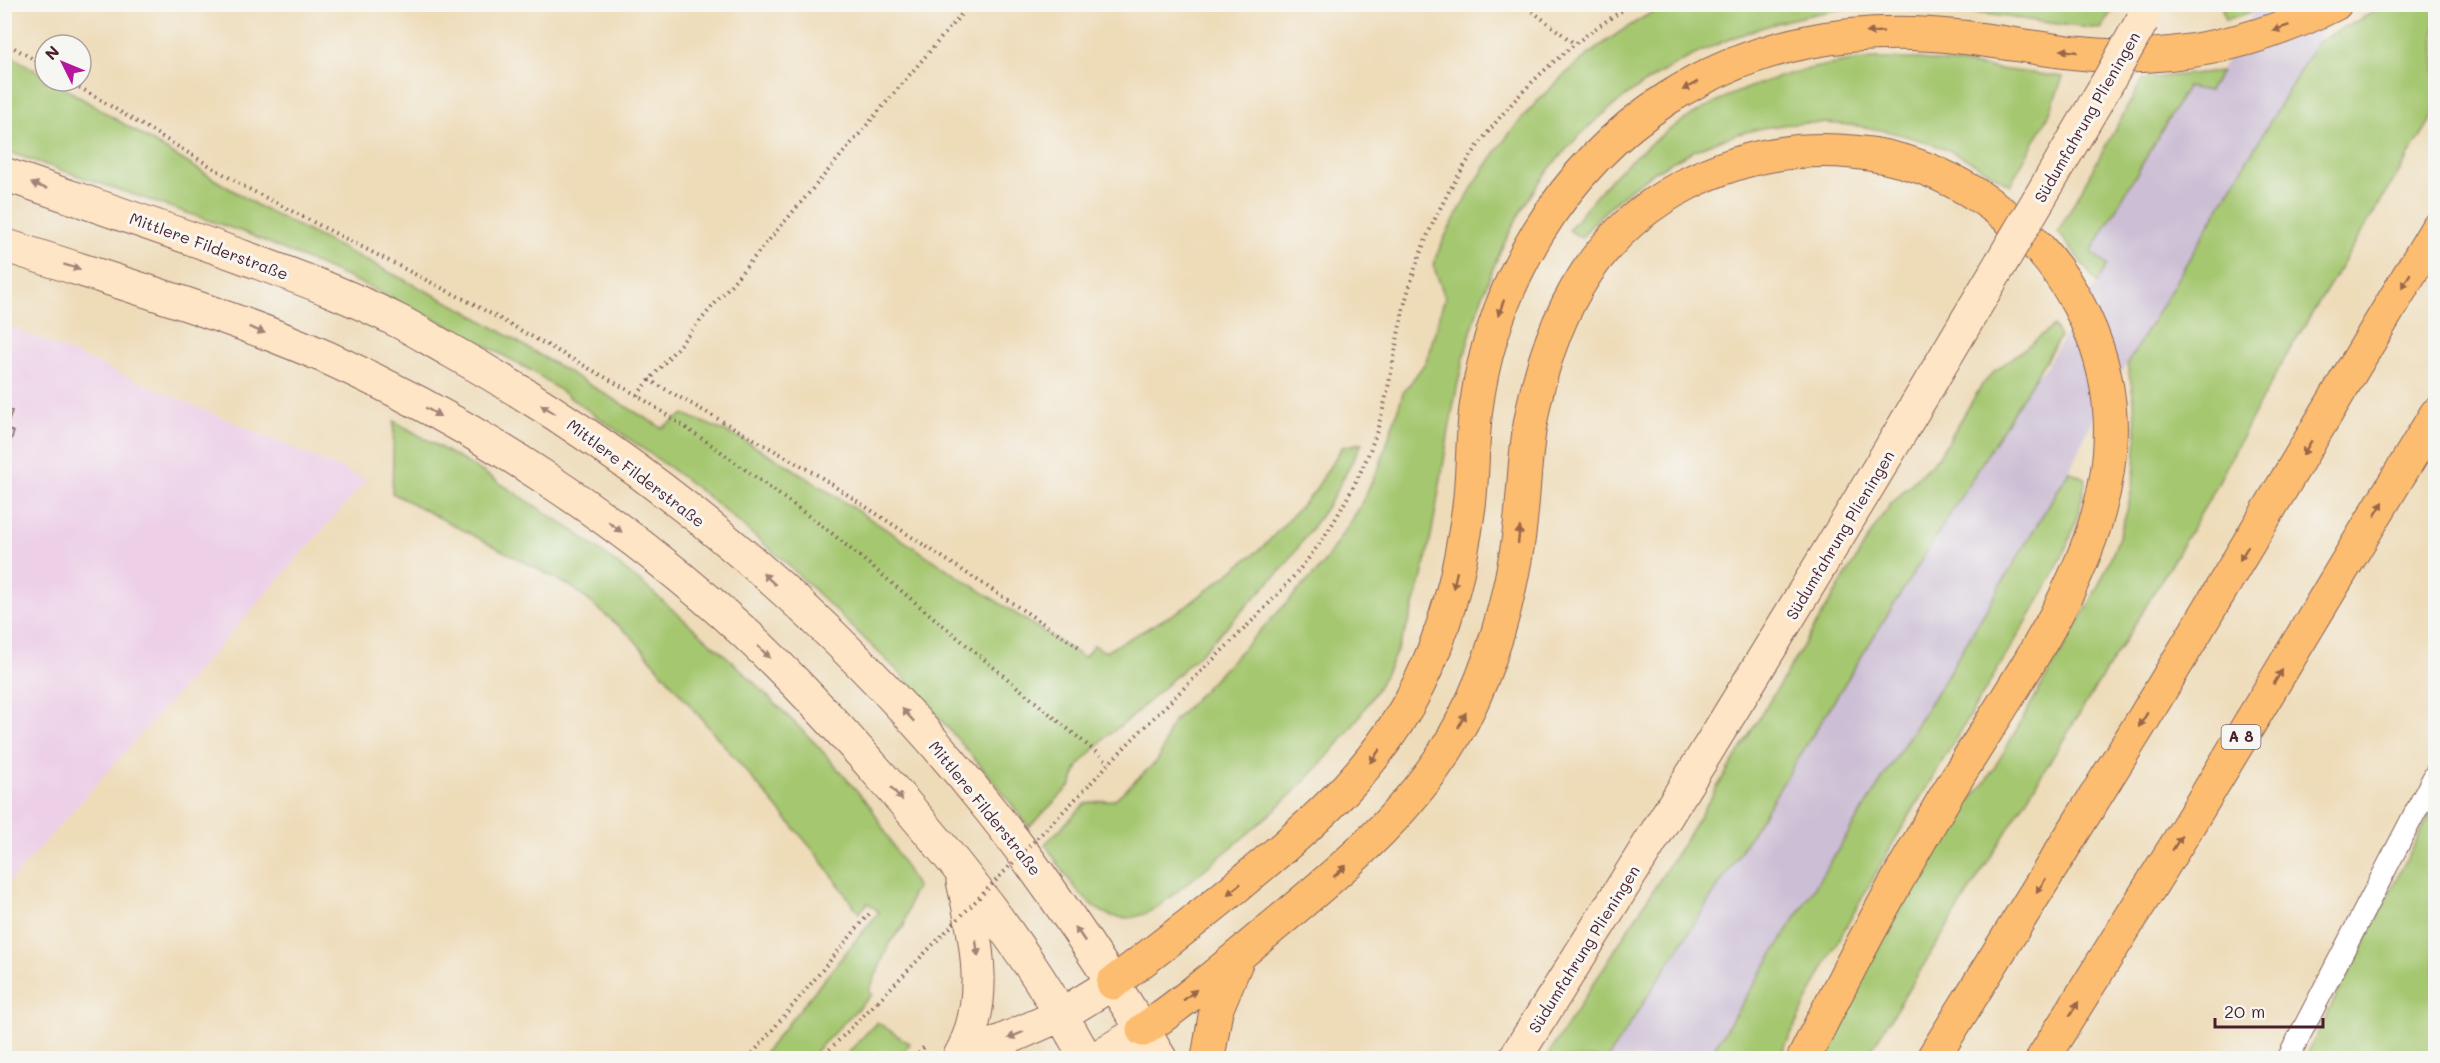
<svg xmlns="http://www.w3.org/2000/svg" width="2440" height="1063" font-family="Mali,sans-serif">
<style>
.built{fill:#edd0e8}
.industrial{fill:#ccbed4}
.green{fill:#a5c770;stroke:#78734e;stroke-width:1.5}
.building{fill:url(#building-hatch)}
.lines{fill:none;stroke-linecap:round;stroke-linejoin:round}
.lane-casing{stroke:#83615d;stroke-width:23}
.secondary-casing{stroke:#83615d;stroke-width:35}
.highway-casing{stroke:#83615d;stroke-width:35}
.path{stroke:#83615d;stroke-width:4;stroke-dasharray:1.5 4.5;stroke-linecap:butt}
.lane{stroke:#fff;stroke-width:21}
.secondary{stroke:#fee5c5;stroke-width:33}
.highway{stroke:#fcbd6f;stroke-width:33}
.secondary-bridge-casing{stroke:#83615d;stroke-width:35;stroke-linecap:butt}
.path-bridge{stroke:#83615d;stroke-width:4;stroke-dasharray:1.5 4.5;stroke-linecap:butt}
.secondary-bridge{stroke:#fee5c5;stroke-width:33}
.oneway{fill:#9a664a}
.oneway2{fill:#a48278}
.labels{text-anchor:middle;stroke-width:6;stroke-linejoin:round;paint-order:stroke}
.shield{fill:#f6f6f2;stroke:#7e6067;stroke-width:1.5}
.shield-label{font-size:15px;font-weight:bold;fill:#4a1f2b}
.street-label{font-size:16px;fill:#4a1f2b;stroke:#f6f6f2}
</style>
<defs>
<pattern id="building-hatch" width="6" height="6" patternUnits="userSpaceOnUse" patternTransform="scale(1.5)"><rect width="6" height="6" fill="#ae9bd4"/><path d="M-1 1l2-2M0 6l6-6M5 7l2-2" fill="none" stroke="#907eac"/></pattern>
</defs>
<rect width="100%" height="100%" fill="#f6f6f2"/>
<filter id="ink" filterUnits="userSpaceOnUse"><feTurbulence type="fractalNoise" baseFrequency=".0167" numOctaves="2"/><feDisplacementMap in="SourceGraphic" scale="12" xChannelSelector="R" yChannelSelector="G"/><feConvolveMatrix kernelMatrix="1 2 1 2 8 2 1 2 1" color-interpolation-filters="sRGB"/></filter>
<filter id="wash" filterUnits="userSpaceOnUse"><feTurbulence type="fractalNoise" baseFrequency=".008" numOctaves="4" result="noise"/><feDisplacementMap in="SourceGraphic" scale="24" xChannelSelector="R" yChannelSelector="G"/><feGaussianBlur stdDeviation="1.35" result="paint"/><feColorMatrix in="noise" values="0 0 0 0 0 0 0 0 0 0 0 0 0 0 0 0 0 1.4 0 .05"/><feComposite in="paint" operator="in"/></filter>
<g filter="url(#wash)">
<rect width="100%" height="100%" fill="#eedcb9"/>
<path class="built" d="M5,324l362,156 -362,407z"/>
<path class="industrial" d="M2258,5h81l-249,420 -21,46 -123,206 -238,381h-100l124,-193 303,-490 3,-4 4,2 55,-90 10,-18 -16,-13 96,-166 22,5z"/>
<path class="green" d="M1666,5h449l-14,24c-71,-6 -141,-23 -212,-23 -137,2 -289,77 -362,195 -28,46 -48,98 -61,149 -27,100 -27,206 -69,301 -50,111 -147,181 -238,255 -56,38 -87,-22 -114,-62l39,-39c10,-6 20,-2 31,-6l42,-38c9,-13 8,-27 16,-39l148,-155 37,-57 22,-45 23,-72 22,-30 5,-14 15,-52 -12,-32c7,-22 21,-45 32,-65 48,-85 114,-150 201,-195z
M2221,5l4,-1 33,1 -4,6 -29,9z
M2387,5h48v108l-149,243 -24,43 -52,99 -70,118 -274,442h-44c28,-57 57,-113 89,-169 11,-20 22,-44 36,-63 11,-14 25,-26 36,-41 22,-32 40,-68 60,-102 64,-106 115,-190 84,-319l190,-322z
M4,52l41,24v5h8l207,126 208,105 194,116 22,-14 56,24 44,25 300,195 10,-13 11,7 79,-44 80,-62 50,-54 28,-45 20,-4 -30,56 -47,67 -81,84 -77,71 -20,15 -29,30 -7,19 -42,42 -32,-42 -95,-110 -118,-114 -74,-63 -44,-33 -134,-94 -81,-44 -84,-41 -121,-53 -241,-82z
M1872,59h48l143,18 -15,40 -38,68c-26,-16 -52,-33 -81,-42 -39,-13 -81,-21 -122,-20 -85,3 -173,48 -226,115l-12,-8c13,-16 26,-34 40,-49 73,-75 160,-112 263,-122z
M2221,71l-12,20 -22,-4 -96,165 16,13 -10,18 -39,-51 85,-153z
M2054,326l6,11 -328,528 -124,193h-62l141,-221 195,-321 10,-13 47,-47 43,-71 13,-14z
M394,421l87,50 93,60 68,52 92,80 82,81 55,63 46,81 -5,6 -8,32 -14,16 -21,49 3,3 -63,64h-49l119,-146 -11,-9 -9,10 -40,-56 -187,-220 -60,-50 -180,-94z
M2069,471l17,8 -7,32 -11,34 -23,46 -149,247 -67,119 -50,101h-71l238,-381z
M2435,804v254h-130z
M877,1022l33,22 -12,14h-55z"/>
<g id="blocks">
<path class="building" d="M4,409l8,2 -6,18 8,3 -7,18 -3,-1z"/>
</g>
</g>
<g filter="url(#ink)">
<use href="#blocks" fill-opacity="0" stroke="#83615d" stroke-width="1.5"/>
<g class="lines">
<defs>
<path id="lane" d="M2288,1058l148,-286"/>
<path id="secondary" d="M4,174c81,28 162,55 242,84 51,19 104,38 152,63 18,9 35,20 53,30 206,115 393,274 540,460 62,78 117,162 169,247
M2039,199l67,-114
M4,245c109,36 219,67 324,113 152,69 296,164 418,276 48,45 92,93 135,142 56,63 109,128 155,198 18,27 34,56 50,84
M959,1058c32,-56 17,-118 4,-177
M972,1058l25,-15 64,-28 52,-32
M1096,1058l47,-28
M1515,1058c166,-262 328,-527 486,-795"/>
<path id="highway" d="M1113,983c48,-36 95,-72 141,-111 66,-54 126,-109 164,-186 28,-56 43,-118 51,-180 4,-33 3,-66 7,-98 17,-125 85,-241 192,-310 90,-57 187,-73 292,-61 56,6 112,19 168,19 73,-1 142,-19 207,-52
M1143,1030c42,-29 81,-62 120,-95 69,-57 141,-115 188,-193 34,-58 54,-123 65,-188 8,-43 7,-87 14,-129 17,-100 59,-190 153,-239 53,-28 110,-40 170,-34 94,8 181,69 225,152 97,182 -46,346 -134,495 -50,85 -97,171 -140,259
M1208,1058l8,-48 21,-50
M1933,1058l211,-340 292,-488
M2043,1058l137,-219 256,-425"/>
</defs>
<use href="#lane" class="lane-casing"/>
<use href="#secondary" class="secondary-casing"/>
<use href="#highway" class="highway-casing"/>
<path class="path" d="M1523,4l52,40
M4,42l41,24
M69,81l176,106 230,118 162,90 76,51 116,85 280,232
M649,380l167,94 266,175
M637,395l333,-391
M1091,783c47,-52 99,-100 148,-149 36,-36 72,-73 97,-116 18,-31 35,-64 44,-98 12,-41 16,-84 27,-125 33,-123 117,-226 226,-291
M749,1058l120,-144
M821,1058l57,-57
M915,1058l9,-11"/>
<use href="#lane" class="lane"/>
<use href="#secondary" class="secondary"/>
<use href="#highway" class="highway"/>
<defs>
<path id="secondary-bridge" d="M2106,85l36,-64
M2001,263l38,-64"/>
</defs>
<use href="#secondary-bridge" class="secondary-bridge-casing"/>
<path class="path-bridge" d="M878,1001l213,-218"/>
<use href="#secondary-bridge" class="secondary-bridge"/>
</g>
<defs><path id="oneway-solid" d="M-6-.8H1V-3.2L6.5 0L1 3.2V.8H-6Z" transform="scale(1.5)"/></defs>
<g class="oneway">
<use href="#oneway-solid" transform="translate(2281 28) rotate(161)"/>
<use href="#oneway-solid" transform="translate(1875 32) rotate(176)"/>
<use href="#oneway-solid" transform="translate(2069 51) rotate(-174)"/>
<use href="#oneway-solid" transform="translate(1690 86) rotate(151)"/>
<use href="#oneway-solid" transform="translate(2406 281) rotate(120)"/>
<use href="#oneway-solid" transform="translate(1501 308) rotate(110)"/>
<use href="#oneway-solid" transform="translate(2307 448) rotate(121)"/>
<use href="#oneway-solid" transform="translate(2379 509) rotate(-59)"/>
<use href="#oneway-solid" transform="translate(1519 535) rotate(-84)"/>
<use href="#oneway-solid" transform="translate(2244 553) rotate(121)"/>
<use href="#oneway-solid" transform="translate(1455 580) rotate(103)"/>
<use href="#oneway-solid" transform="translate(2278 677) rotate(-59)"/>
<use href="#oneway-solid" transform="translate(1462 720) rotate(-63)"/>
<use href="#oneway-solid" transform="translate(2143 720) rotate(121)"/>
<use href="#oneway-solid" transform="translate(1375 756) rotate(127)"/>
<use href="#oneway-solid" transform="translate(2177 843) rotate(-58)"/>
<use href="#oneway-solid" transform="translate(1340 871) rotate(-42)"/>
<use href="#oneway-solid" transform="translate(2041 886) rotate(122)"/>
<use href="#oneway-solid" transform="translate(1234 889) rotate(141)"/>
<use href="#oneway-solid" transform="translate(1190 995) rotate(-39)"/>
<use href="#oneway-solid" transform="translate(2074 1009) rotate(-58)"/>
</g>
<g class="oneway2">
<use href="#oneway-solid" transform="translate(39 186) rotate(-161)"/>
<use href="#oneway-solid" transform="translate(72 267) rotate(17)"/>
<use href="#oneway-solid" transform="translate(257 330) rotate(21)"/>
<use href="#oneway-solid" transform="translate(548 409) rotate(-147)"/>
<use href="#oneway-solid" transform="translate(433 412) rotate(30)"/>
<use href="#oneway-solid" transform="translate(615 527) rotate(37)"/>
<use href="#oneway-solid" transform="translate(769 579) rotate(-138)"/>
<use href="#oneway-solid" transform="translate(764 652) rotate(44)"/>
<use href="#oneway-solid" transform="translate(908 715) rotate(-133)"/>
<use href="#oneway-solid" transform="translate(897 794) rotate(49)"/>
<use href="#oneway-solid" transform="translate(1080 934) rotate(-124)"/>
<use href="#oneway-solid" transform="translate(977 948) rotate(82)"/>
<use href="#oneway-solid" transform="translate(1016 1035) rotate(157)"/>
</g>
</g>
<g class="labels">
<rect class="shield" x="2221.5" y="725" width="39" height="24" rx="4.5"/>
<g class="shield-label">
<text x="2241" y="742">A 8</text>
</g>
<g class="street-label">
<text transform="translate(2087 117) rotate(-60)" y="6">Südumfahrung Plieningen</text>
<text transform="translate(209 246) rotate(20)" y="6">Mittlere Filderstraße</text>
<text transform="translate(636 473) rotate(37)" y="6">Mittlere Filderstraße</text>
<text transform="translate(1840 535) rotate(-59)" y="6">Südumfahrung Plieningen</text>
<text transform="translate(985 808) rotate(51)" y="6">Mittlere Filderstraße</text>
<text transform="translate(1584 949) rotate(-58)" y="6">Südumfahrung Plieningen</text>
</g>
</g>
<rect width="2440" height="1063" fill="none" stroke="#f6f6f2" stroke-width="24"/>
<g transform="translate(63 63) rotate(313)"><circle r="28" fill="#f6f6f2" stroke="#b1a0a2" stroke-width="1.5"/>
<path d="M0-4.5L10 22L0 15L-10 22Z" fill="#b5179e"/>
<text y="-9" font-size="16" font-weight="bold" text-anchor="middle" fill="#4a1f2b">N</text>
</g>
<path d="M2215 1018v9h108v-9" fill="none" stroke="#4a1f2b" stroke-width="3"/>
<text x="2224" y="1018" font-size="18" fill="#4a1f2b" stroke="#f6f6f2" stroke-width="4.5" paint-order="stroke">20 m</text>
</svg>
